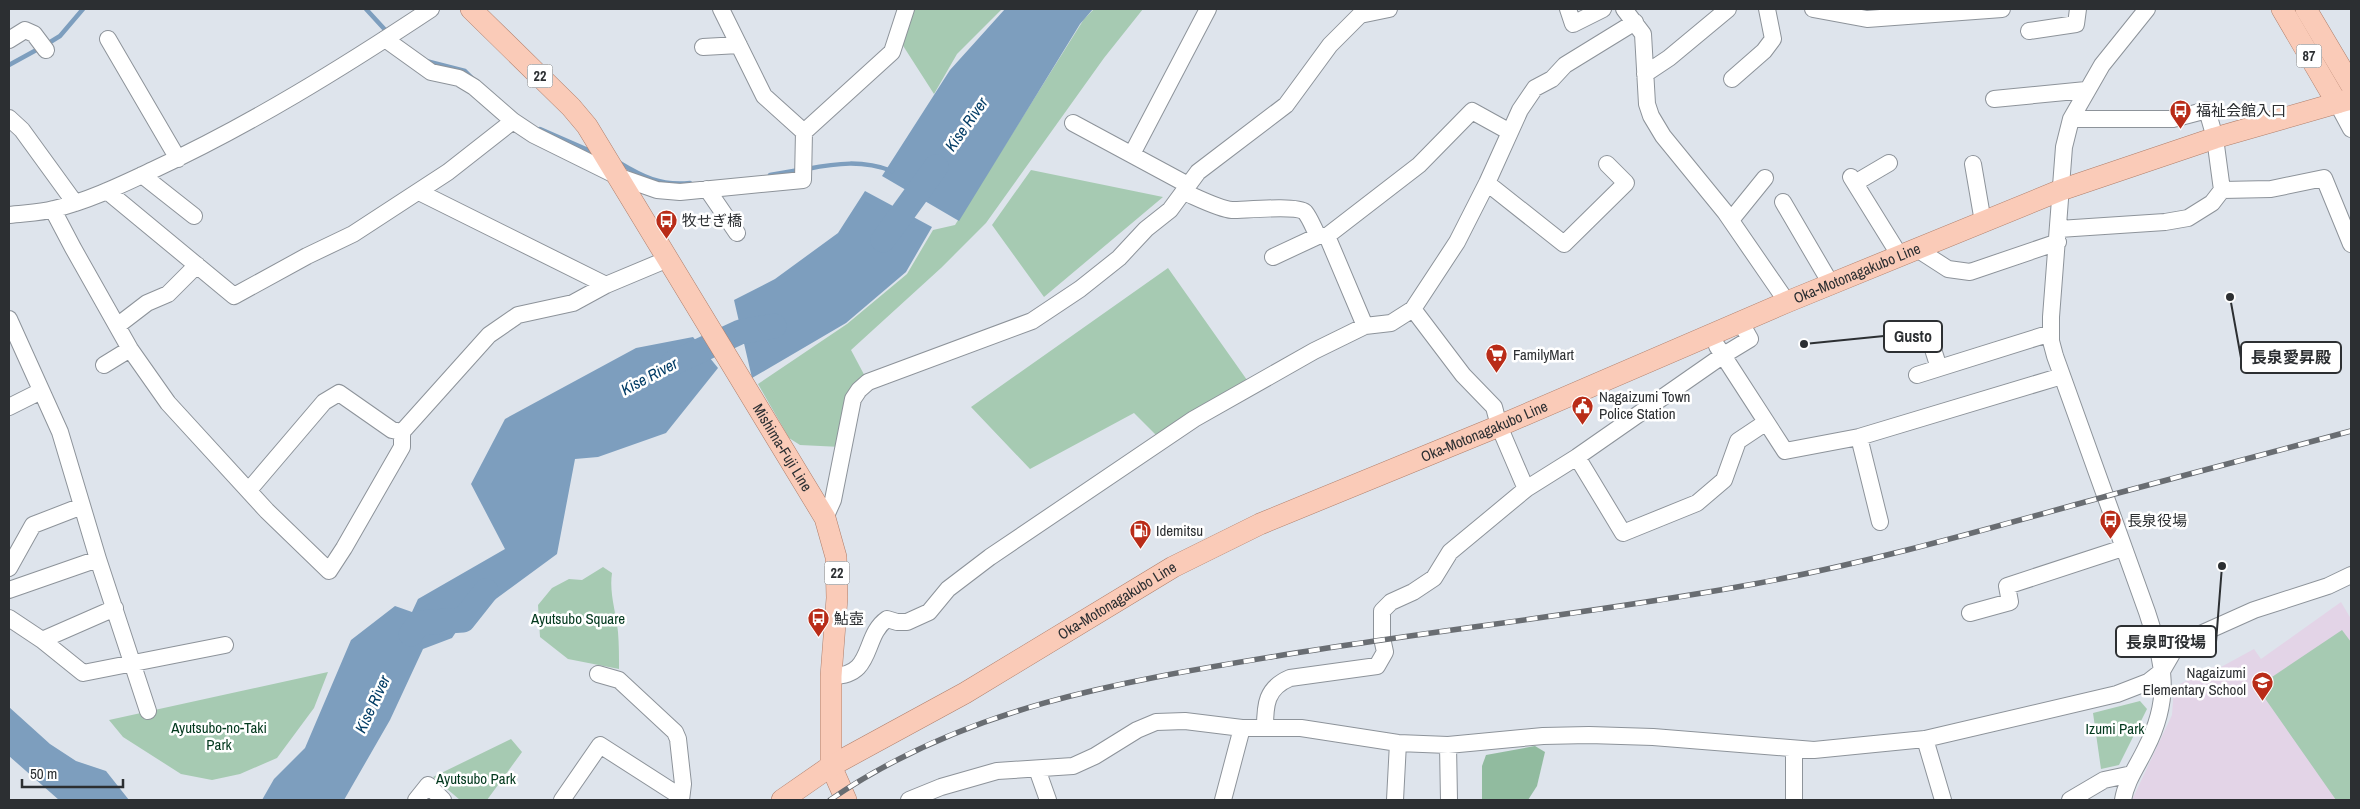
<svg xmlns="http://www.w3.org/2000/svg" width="2360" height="809" font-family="'Archivo Narrow','Noto Sans JP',sans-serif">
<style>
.education{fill:#e3d4e7}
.green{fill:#a6cab2}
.forest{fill:#91bb9f}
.water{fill:#7d9ebe}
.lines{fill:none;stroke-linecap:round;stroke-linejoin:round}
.stream{stroke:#7d9ebe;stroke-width:4.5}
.river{stroke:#7d9ebe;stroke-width:25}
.minor-casing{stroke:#8d939a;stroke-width:18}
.major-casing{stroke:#af7e6a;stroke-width:22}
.minor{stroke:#fff;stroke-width:16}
.major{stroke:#facbb8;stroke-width:21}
.rail-casing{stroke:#696d72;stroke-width:5.5}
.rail{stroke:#fff;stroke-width:4;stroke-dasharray:11;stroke-linecap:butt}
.labels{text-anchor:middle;stroke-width:5;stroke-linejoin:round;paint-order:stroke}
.shield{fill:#fff;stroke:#6b6d70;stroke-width:1}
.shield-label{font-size:14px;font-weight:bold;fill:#2c2f32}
.poi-label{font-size:15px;fill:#2c2f32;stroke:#fff;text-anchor:start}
.street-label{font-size:15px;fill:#2c2f32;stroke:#fff}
.park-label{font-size:15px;fill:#02381d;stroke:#fff}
.water-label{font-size:16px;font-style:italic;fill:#033d66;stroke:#fff}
.leader{fill:none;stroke:#2c2f32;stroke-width:2}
.callout-dot{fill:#2c2f32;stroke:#fff;stroke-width:2}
.callout{fill:#fff;stroke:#2c2f32;stroke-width:2}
.callout-label{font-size:16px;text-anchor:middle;font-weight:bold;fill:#2c2f32}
</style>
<rect width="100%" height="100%" fill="#dee4ec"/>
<path class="education" d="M2341,602l10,17v181h-219l40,-85 2,-28 39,-20h8l33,-18 7,10z"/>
<path class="green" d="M915,9h87l-45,45 -23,40 -34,-53z
M1094,9h49l-39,49 -118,165 -45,45 -90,82 17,32 -27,65 -41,-2 -11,-7 -31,-54 89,-60 60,-50 26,-44 22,-5 129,-206z
M1031,170l132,27 -119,100 -52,-72z
M1168,268l79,112 -85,61 -28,-28 -104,56 -59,-62z
M603,567l9,6c-3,20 4,39 6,59 1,12 1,25 1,37l-51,-10 -28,-22 -2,-32 14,-17 17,-9 13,1z
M2342,630l9,12v158h-15l-79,-113z
M328,672l-14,36 -37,50 -37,16 -28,6 -31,-6 -58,-37 -14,-17z
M2140,701l7,8 -28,56 -18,4 -8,-56z
M511,739l11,13 -35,48h-27l-27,-23z"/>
<path class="forest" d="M1535,746l10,6 -8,34 -9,14h-46v-34l4,-11z"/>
<path class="water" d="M1005,9h88l-13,15 -121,197 -77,-45 68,-106z
M865,191l67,36 -26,45 -60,51 -94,55 -18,-78 41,-21 63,-46z
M693,337l25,31 -52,65 -68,24 -23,2 -18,95 -83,61 -29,5 -28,-6 41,15 -6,9 -29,11 -33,71 -46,80h-82l12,-21 31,-31 46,-108 44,-34 17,6 6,-13 87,-50 -34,-65 34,-65 131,-71z
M9,707l41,37 26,17 30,10 23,29h-70l-50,-44z"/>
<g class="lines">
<path class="stream" d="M366,9l22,24
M47,44l13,-8 23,-27
M426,61l39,10 7,7
M9,65l31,-17
M540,129l55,24
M618,162c25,15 42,24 72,21
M807,169c30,-6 56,-9 85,2
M770,175l29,-5"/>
<path class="river" d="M883,240l53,-73
M673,363l67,-31 34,-6
M411,634l8,-11 44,-3 23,-29"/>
<defs>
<path id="minor" d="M721,9l43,87 40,36
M1568,9l5,15 30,-15
M1624,9l19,25 4,70 4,12 12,20 62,76 62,90
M1813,9l54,10 135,-10
M2029,31l47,-7 2,-15
M108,39l70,120
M385,39l46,33 28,6 15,9 39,34 21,14 83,41 40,14 23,2 123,-12 1,-48 88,-80 14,-43
M9,40l16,-10 9,4 12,16
M703,47l36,-2
M1645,74l24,-16 59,-49
M1732,79l32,-28 9,-12 -6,-30
M1994,99l92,-9
M2337,103l14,26
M9,118l13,12 53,73
M2071,119h102l34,-9 8,28 7,52 49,-1 53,-11 27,66
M1073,123l115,62
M1132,154l76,-145
M1973,164l10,58
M142,175l52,41
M1851,177l49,79
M1487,183l77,61 62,-61 -19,-19
M1855,183l34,-20
M707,189l30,44
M107,191l127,105 73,-40 46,-22 95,-62 65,-51
M419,192l187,93
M1184,192c12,5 35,17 48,18 13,0 64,-5 73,2 5,6 9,17 13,24
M1783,202l48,82
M53,210l20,38 57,101 38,54 99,108 62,60 15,-23 58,-101v-15l87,-97 29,-20 55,-12 33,-18 62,-26
M9,215c15,-2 31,-2 45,-6 34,-8 67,-24 99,-39 97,-45 189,-102 278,-161
M1731,220l34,-42
M2059,229l106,-7 23,-4 24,-15 10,-13
M1327,236l38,90
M1917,249l31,20 22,3 88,-30
M1273,257l45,-21h9l92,-71 53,-54 38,21
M1413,309l44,-67 30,-59 33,-73 15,-22 17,-9 13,-14 70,-43
M9,319l51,113 38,127 50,152
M117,326l30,-23 21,-9 29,-29
M1717,346l68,105 74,-14 203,-61
M1932,346l7,22
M104,365l26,-16
M1917,375l134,-42
M9,407l32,-16
M1859,437l21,85
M1577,457l46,76 74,-30 27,-23 14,-39 27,-18
M249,490l75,-88 15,-9 53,37 10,2
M825,518l8,-18 20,-101 6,-9 9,-8 164,-61 48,-32 39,-31 27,-29 24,-19 28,-38 88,-67 44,-60 30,-30 29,-6
M9,568l24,-43 49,-19
M9,590l89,-31
M1970,613l40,-11 -3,-16 116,-38
M9,618l33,22 41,33 142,-28
M42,640l73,-32
M598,674l21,6 56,52 3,7 5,45 -2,16
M831,676c44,1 31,-40 56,-57l10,3h10l22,-10 19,-23 42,-32 204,-138 120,-68 51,-25 26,-3 22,-14 50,66 31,32 5,19 27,63
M1265,728c0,-23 1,-40 25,-50l87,-12 8,-14 -3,-14v-27l9,-9 22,-10 21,-14 16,-26 76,-63 51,-32 145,-101 28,-17 -9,-16
M1925,739l18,61
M1448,745l1,55
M1037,769l11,31
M416,800l12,-15 15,15
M562,800l38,-55 81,52
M909,800l32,-13 56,-16 76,-5 22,-10 42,-26 19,-8 29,-1 57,7h59l97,15 50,2 95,-9 46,-1 64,2 161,13 111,-11 192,-45 31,-12 14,-11 11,-19 14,-12 67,-30 74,-24 23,-11
M1223,800l19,-72
M1395,800l3,-57
M1794,800v-51
M2070,800l34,-20 28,-6
M2123,800c3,-19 15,-35 23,-52 26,-51 18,-84 1,-136l-92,-256 -4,-15v-24l13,-170 7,-28 31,-54 45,-56"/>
<g id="major">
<path id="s1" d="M471,9l100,98 16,19 238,392 11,39 1,41 -6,78v90l15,34"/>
<path d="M2282,9l55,94"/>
<path d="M2306,9l45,76"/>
<path id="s2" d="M782,800l49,-34 134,-73 208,-126 87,-43 239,-98 288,-124 274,-112 154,-52 136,-39"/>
</g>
</defs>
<use href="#minor" class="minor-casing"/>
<use href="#major" class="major-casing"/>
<use href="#minor" class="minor"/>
<use href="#major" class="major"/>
<defs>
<path id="rail" d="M830,800c135,-93 289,-118 447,-144 159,-26 319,-43 477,-72 119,-22 236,-56 353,-88 81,-22 163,-43 244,-65"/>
</defs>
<use href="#rail" class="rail-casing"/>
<use href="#rail" class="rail"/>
</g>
<defs>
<symbol id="bus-pin" viewBox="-11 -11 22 30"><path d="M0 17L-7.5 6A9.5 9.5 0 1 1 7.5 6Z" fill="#b92c18" stroke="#fff"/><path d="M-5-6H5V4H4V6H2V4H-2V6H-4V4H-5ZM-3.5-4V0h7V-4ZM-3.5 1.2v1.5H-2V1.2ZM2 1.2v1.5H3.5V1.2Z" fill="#fff"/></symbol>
<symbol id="supermarket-pin" viewBox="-11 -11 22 30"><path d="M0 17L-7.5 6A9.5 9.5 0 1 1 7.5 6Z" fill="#b92c18" stroke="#fff"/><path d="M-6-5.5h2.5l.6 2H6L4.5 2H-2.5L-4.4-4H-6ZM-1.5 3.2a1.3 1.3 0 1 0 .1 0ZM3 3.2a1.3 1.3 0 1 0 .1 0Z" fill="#fff"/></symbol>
<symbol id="civic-pin" viewBox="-11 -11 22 30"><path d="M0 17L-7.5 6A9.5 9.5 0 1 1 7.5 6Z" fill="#b92c18" stroke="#fff"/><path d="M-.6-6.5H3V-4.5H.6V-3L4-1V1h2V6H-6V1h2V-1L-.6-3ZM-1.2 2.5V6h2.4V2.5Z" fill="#fff"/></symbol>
<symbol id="fuel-pin" viewBox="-11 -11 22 30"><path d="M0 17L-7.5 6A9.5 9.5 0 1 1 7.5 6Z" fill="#b92c18" stroke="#fff"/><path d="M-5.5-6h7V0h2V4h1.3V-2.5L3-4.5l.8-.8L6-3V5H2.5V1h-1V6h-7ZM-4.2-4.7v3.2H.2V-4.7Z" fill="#fff"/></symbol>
<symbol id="school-pin" viewBox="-11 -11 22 30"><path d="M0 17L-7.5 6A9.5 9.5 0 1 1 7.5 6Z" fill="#b92c18" stroke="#fff"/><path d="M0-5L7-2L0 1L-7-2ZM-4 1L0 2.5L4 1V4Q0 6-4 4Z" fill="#fff"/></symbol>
</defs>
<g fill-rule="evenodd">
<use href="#bus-pin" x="2168" y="98" width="25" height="34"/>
<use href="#bus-pin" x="654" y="208" width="25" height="34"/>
<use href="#supermarket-pin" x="1484" y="342" width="25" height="34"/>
<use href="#civic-pin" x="1570" y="394" width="25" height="34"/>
<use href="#bus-pin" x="2098" y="508" width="25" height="34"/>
<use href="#fuel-pin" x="1128" y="518" width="25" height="34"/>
<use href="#bus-pin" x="806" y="606" width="25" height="34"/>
<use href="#school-pin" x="2250" y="670" width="25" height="34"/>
</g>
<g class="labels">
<g class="shield">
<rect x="2296.5" y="44.5" width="25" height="23" rx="4"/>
<rect x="527.5" y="64.5" width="25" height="23" rx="4"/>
<rect x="824.5" y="561.5" width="25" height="23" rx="4"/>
</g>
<g class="shield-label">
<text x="2309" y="61">87</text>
<text x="540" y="81">22</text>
<text x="837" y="578">22</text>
</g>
<g class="poi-label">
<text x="2196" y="116">福祉会館入口</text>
<text x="682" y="226">牧せぎ橋</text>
<text x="1513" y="360">FamilyMart</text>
<text x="1599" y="402">Nagaizumi Town<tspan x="1599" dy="17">Police Station</tspan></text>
<text x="2127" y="526">長泉役場</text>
<text x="1156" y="536">Idemitsu</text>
<text x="834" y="624">鮎壺</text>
<text x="2246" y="678" text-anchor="end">Nagaizumi<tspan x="2246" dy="17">Elementary School</tspan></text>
</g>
<g class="street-label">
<text dy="5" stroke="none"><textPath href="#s2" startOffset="1200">Oka-Motonagakubo Line</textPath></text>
<text dy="5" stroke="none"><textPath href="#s2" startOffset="795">Oka-Motonagakubo Line</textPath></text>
<text dy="5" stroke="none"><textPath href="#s1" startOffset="541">Mishima-Fuji Line</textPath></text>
<text dy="5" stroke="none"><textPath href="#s2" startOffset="390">Oka-Motonagakubo Line</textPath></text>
</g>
<g class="park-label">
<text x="578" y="624">Ayutsubo Square</text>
<text x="219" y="733">Ayutsubo-no-Taki<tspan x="219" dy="17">Park</tspan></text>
<text x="2115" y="734">Izumi Park</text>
<text x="476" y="784">Ayutsubo Park</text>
</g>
<g class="water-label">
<text transform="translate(966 124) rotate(-55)" y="6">Kise River</text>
<text transform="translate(649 376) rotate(-28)" y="6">Kise River</text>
<text transform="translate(372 704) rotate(-65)" y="6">Kise River</text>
</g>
</g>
<path class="leader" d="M1804 344L1884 336M2230 297L2241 358M2222 566L2216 642"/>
<g class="callout-dot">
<circle cx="1804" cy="344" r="5"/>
<circle cx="2230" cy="297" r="5"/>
<circle cx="2222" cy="566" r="5"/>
</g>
<g class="callout">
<rect x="1884" y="321" width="58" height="31" rx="5"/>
<rect x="2241" y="342" width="100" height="31" rx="5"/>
<rect x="2116" y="626" width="100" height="31" rx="5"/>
</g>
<g class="callout-label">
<text x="1913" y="342">Gusto</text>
<text x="2291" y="363">長泉愛昇殿</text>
<text x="2166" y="648">長泉町役場</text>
</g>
<rect width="2360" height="809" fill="none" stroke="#2c2f32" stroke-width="20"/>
<path d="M22 779v8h101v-8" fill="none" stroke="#2c2f32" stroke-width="2.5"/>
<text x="30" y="779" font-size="15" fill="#2c2f32" stroke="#ffffff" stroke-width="4" paint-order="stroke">50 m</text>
</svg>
